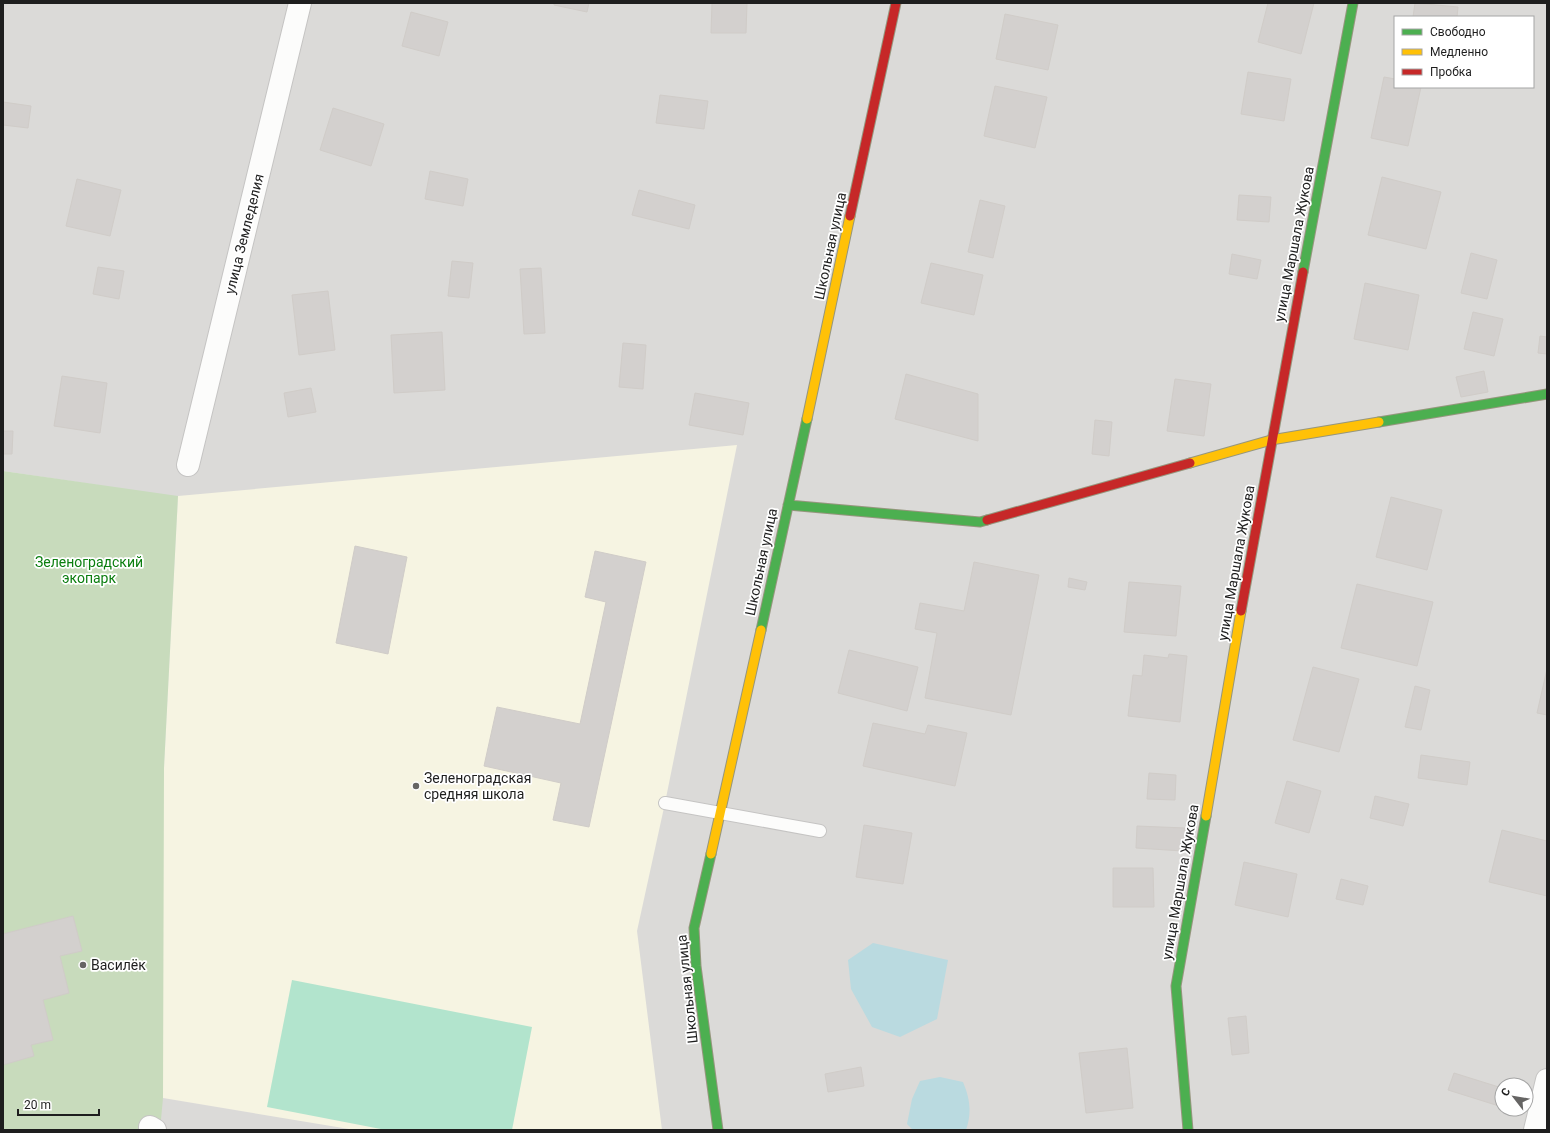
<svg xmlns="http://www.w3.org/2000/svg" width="1550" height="1133" font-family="Roboto,sans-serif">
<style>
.residential{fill:#dbdad8;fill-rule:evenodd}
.education{fill:#f6f4e2}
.forest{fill:#c8dbbc}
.pitch{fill:#b2e4cd}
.water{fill:#badae0}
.building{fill:#d3d0ce;stroke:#d0ccc8}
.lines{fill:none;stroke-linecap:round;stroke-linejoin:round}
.lane-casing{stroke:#c5c4c3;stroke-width:14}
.street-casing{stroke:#c5c4c3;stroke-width:24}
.fast-casing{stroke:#96967e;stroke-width:11}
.slow-casing{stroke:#96967e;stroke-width:11}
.jam-casing{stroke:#96967e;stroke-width:11}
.lane{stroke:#fcfcfb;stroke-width:12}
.street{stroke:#fcfcfb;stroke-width:22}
.fast{stroke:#4caf50;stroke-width:9}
.slow{stroke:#ffc107;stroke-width:9}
.jam{stroke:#c62828;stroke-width:9}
.poi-dot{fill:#666564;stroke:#fff;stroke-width:1.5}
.labels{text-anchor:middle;stroke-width:3.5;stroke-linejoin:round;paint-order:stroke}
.street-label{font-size:14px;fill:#1e1e1e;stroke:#fff}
.park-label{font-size:14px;fill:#0b7e0f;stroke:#fff}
.poi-label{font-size:14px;fill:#1e1e1e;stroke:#fff;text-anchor:start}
</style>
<rect width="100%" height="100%" fill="#eceae7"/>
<path class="residential" d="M3,3h1544v1127h-1387l18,-633 -175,-26zM1395,17h138v70h-138zM1502,1085h24v24h-24z"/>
<path class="education" d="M737,445l-72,358 -28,128 25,199h-307l-192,-32 -13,29 -147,3 161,-362 14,-272z"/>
<path class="forest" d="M3,471l175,25 -14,272 -1,330 -3,32h-157z"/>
<path class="pitch" d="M292,980l240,47 -20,103h-126l-119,-23z"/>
<path class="water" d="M873,943l75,17 -11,59 -37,18 -28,-10 -21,-38 -3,-29z
M940,1077l23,5c7,17 9,30 3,48h-53l-6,-6 5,-25 8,-18z"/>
<path class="building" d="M554,3h35l-2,9 -33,-7z
M712,3h35l-1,30h-35z
M1268,3h46l-13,51 -43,-12z
M1415,3l43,4 -1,10h-44z
M411,12l37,10 -9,34 -37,-10z
M1005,14l53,11 -10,45 -52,-11z
M1248,72l43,7 -7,42 -43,-7z
M1384,77l11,2v8h26l-13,59 -37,-8z
M995,86l52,11 -12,51 -51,-12z
M660,95l48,6 -4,28 -48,-6z
M3,102l28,4 -3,22 -25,-3z
M333,108l51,16 -13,42 -51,-16z
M430,171l38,8 -5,27 -38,-7z
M1382,177l59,15 -15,57 -58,-14z
M77,179l44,11 -11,46 -44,-10z
M639,190l56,15 -6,24 -57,-14z
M1239,195l32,2 -2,25 -32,-2z
M980,200l25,6 -12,52 -25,-6z
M1471,253l26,7 -10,39 -26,-6z
M1232,254l29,6 -4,19 -28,-5z
M452,261l21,2 -4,35 -21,-2z
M931,263l52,12 -9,40 -53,-12z
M98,267l26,4 -5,28 -26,-5z
M541,268l4,65 -21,1 -4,-65z
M1365,283l54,12 -11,55 -54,-11z
M328,291l7,59 -36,5 -7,-60z
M1473,312l30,7 -9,37 -30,-7z
M442,332l3,58 -51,3 -3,-58z
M1540,336l7,1v17l-9,-1z
M623,343l23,2 -3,44 -24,-2z
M1484,371l4,21 -27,5 -5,-20z
M906,374l72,20v47l-83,-22z
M62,376l45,7 -7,50 -46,-7z
M1175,379l36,5 -7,52 -37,-5z
M311,388l5,24 -28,5 -4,-24z
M695,393l54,10 -6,32 -54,-10z
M1095,420l17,2 -3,34 -17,-2z
M3,431h10l-1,23h-9z
M1391,497l51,13 -15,60 -51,-13z
M355,546l52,11 -19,97 -52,-11z
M595,551l51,11 -57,265 -36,-7 8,-37 -77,-17 13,-59 83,17 26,-122 -21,-5z
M974,562l65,13 -28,140 -86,-17 12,-65 -22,-4 5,-26 44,8z
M1069,578l18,4 -2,8 -17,-3z
M1129,582l52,4 -5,50 -52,-4z
M1357,584l76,18 -16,64 -76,-18z
M849,650l69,17 -11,44 -69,-18z
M1169,654l18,2 -7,66 -52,-6 5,-41 9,1 2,-21 24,3z
M1313,667l46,12 -20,73 -46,-12z
M1547,669v46l-10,-2z
M1415,686l15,4 -9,40 -16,-3z
M873,723l52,11 3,-9 39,8 -12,53 -92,-20z
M1421,755l49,7 -3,23 -49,-7z
M1149,773l27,2 -1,25 -28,-1z
M1287,781l34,10 -12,42 -34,-10z
M1375,796l34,8 -6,22 -33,-8z
M864,825l48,8 -9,51 -47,-7z
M1137,826l48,2 -2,23 -47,-3z
M1502,830l45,11v55l-58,-14z
M1244,862l53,12 -9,43 -53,-12z
M1113,868h40l1,39h-41z
M1341,879l27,7 -5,19 -27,-6z
M73,916l9,35 -22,5 9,37 -26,7 10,40 -22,5 3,11 -31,9v-131z
M1246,1016l3,37 -17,2 -4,-37z
M1127,1048l6,60 -47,5 -7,-60z
M861,1067l3,19 -36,6 -3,-18z
M1454,1073l48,15v10l-3,8 -51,-16z"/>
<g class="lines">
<defs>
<path id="lane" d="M665,803l155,28"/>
<path id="street" d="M188,465l112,-462
M150,1127l5,3
M1535,1130l12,-50"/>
<path id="fast" d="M1303,272l50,-269
M1379,422l168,-28
M788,505l192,17 7,-2
M761,630l46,-211
M711,854l-17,74 2,38 22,164
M1188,1130l-12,-144 30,-170"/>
<path id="slow" d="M807,419l43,-203
M1190,463l81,-23 108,-18
M1206,816l35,-205
M711,854l50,-224"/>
<path id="jam" d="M850,216l46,-213
M987,520l203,-57
M1241,611l62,-339"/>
</defs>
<use href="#lane" class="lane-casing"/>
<use href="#street" class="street-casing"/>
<use href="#fast" class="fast-casing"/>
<use href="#slow" class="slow-casing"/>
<use href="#jam" class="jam-casing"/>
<use href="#lane" class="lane"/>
<use href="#street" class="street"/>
<use href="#fast" class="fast"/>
<use href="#slow" class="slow"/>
<use href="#jam" class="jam"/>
</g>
<g class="poi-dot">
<circle cx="416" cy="786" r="4"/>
<circle cx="83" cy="965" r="4"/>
</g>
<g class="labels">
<g class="street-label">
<text transform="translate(244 234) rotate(-76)" y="5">улица Земледелия</text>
<text transform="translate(1294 244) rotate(-79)" y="5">улица Маршала Жукова</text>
<text transform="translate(830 246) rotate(-78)" y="5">Школьная улица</text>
<text transform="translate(761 562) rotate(-78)" y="5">Школьная улица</text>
<text transform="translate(1236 563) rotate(-80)" y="5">улица Маршала Жукова</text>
<text transform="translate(1180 882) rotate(-80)" y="5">улица Маршала Жукова</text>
<text transform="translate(687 989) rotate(-96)" y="5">Школьная улица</text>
</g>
<g class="park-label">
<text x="89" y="567">Зеленоградский<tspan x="89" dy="16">экопарк</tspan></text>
</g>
<g class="poi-label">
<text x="424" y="783">Зеленоградская<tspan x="424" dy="16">средняя школа</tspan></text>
<text x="91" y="970">Василёк</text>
</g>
</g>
<rect width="1550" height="1133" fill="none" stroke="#1e1e1e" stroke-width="8"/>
<rect x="1394" y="16" width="140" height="72" fill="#ffffff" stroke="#a5a5a5"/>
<rect x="1402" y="29" width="20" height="6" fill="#4caf50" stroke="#a5a5a5"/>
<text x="1430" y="36" font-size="12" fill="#1e1e1e">Свободно</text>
<rect x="1402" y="49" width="20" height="6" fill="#ffc107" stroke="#a5a5a5"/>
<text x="1430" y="56" font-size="12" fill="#1e1e1e">Медленно</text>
<rect x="1402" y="69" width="20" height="6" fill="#c62828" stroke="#a5a5a5"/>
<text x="1430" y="76" font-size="12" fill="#1e1e1e">Пробка</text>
<g transform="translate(1514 1097) rotate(301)"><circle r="19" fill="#ffffff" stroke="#a5a5a5"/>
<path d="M0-3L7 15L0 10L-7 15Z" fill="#666564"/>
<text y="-6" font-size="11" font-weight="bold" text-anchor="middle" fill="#1e1e1e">С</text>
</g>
<path d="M18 1109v6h81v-6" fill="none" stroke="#1e1e1e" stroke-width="2"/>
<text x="24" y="1109" font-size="12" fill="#1e1e1e" stroke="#ffffff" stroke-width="3" paint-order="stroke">20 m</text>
</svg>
